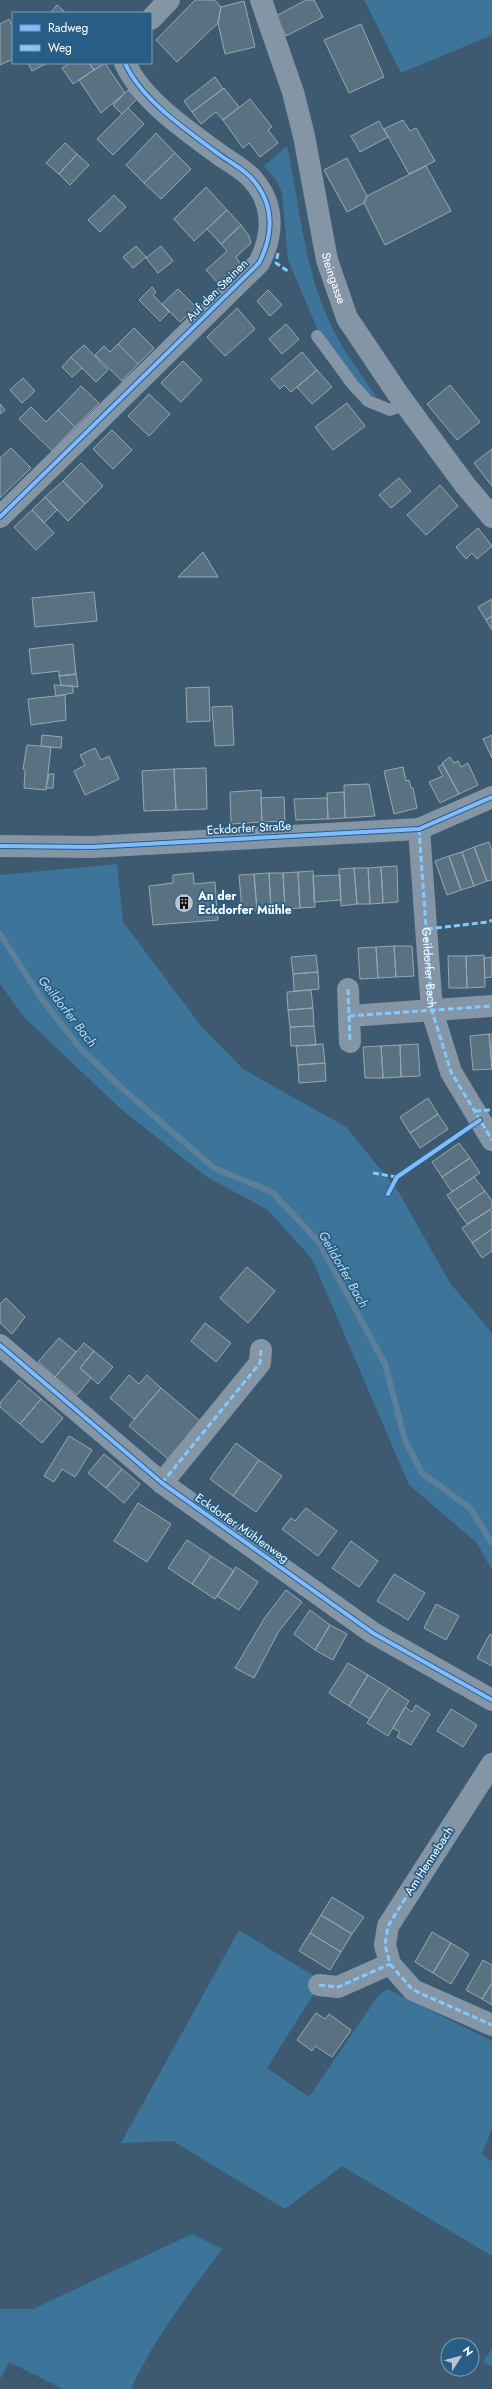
<svg xmlns="http://www.w3.org/2000/svg" width="492" height="2389" font-family="Jost,sans-serif">
<style>
.green{fill:#3d749a}
.lines{fill:none;stroke-linecap:round;stroke-linejoin:round}
.stream{stroke:#5c809a;stroke-width:6}
.building{fill:#5a7182;stroke:#97a8b4}
.service{stroke:#8496a6;stroke-width:12}
.minor{stroke:#8496a6;stroke-width:22}
.quiet{stroke:#80caff;stroke-width:3;stroke-dasharray:6 3;stroke-linecap:butt}
.cycleway-casing{stroke:#285e85;stroke-width:6}
.cycleway{stroke:#80bcff;stroke-width:4}
.labels{text-anchor:middle;stroke-width:3.5;stroke-linejoin:round;paint-order:stroke}
.street-label{font-size:12px;fill:#fff;stroke:#285e85}
.poi-label{font-size:12px;font-weight:bold;fill:#fff;stroke:#285e85;text-anchor:start}
.water-label{font-size:13px;font-style:italic;fill:#bfdbef;stroke:#285e85}
</style>
<rect width="100%" height="100%" fill="#3d5a70"/>
<path class="green" d="M364,0h128v35l-91,38z
M287,146c12,55 16,113 38,166 12,31 34,58 52,86l-13,-8 -45,-57 -31,-73 -6,-67 -6,-13 -12,-14z
M117,864l6,58 78,104 42,43 103,58 52,64 52,92 42,50v237l-16,-28 -67,-57 -97,-226 -44,-49 -61,-33 -85,-67 -97,-92 -25,-34v-109z
M239,1930l83,51 -55,87 42,29 69,-101 9,-7 105,52v88l-10,25 10,8v94l-150,-90 -57,43 -112,-68 -52,2z
M192,2234l30,15c-33,45 -68,89 -91,140h-68l-54,-27 -9,17v-70h33z
M492,2348v18l-9,-4z"/>
<g class="lines">
<path class="stream" d="M0,934l41,64 39,50 44,42 90,78 58,24 46,49 67,123 20,76 17,33 48,35 22,35"/>
</g>
<path class="building" d="M195,0h20l6,7 -3,16 -41,39 -21,-22z
M306,0h8l9,17 -37,19 -10,-20z
M244,1l11,46 -30,7 -7,-31 3,-16z
M57,5l8,7 -1,1h-14z
M9,19l4,8v32l-13,6v-41z
M361,24l23,53 -35,16 -25,-53z
M28,63h19l-15,8z
M70,63h19l5,7 -21,14 -11,-16z
M89,63h16l-11,7z
M105,63l20,30 -24,20 -22,-33z
M215,77l8,12 -31,23 -8,-11z
M224,88l15,19 -16,13 -7,-8 -15,12 -9,-12z
M128,90l9,9 -15,15 -9,-9z
M250,99l22,28 -4,3 10,13 -18,14 -11,-14 -6,5 -20,-28z
M128,108l16,16 -31,31 -16,-16z
M403,120l7,11 6,-3 19,33 -26,13 -25,-45z
M379,121l9,16 -28,15 -9,-16z
M156,133l19,20 -31,30 -18,-18z
M65,143l12,11 -18,20 -13,-11z
M175,153l16,16 -30,30 -17,-16z
M77,154l12,11 -19,20 -11,-11z
M347,158l20,38 -3,7 -17,9 -23,-42z
M426,166l25,45 -66,34 -21,-42 3,-7z
M206,187l21,23 -33,31 -20,-22z
M114,195l12,12 -26,25 -12,-12z
M227,210l14,15 -20,19 -14,-15z
M241,225l8,11 2,7 -15,14 4,6 -21,21 -13,-14 21,-19 -6,-7z
M136,246l10,11 -13,11 -10,-11z
M161,246l12,15 -15,12 -12,-15z
M152,287l4,5 -3,3 16,17 -9,9 -21,-21z
M178,289l18,18 -16,15 -18,-18z
M268,290l14,15 -12,11 -13,-15z
M237,308l18,21 -30,27 -18,-19z
M286,324l13,15 -17,15 -13,-15z
M134,328l20,20 -16,16 -20,-20z
M118,344l20,20 -16,17 -27,-26 9,-9 6,6z
M84,345l24,25 -12,12 -25,-25z
M302,352l15,18 -26,22 -7,-7 -4,4 -9,-10z
M71,357l11,11 -10,9 -10,-10z
M183,361l19,19 -21,22 -20,-19z
M317,370l15,17 -20,17 -15,-17z
M23,378l12,13 -13,12 -12,-13z
M450,385l30,37 -23,18 -30,-36z
M81,386l18,17 -24,24 -17,-17z
M149,394l21,20 -21,22 -21,-20z
M347,403l18,23 -32,24 -18,-23z
M0,404l5,6 -5,4z
M31,407l15,15 12,-12 17,17 -23,24 -33,-32z
M112,430l20,20 -19,19 -20,-20z
M11,448l20,20 -31,30v-40z
M492,449v37l-18,-23z
M81,463l22,23 -18,18 -22,-23z
M399,478l12,13 -20,17 -12,-13z
M63,481l22,23 -17,17 -23,-24z
M440,485l18,21 -32,29 -19,-20z
M45,497l12,13 -13,13 -12,-13z
M32,510l22,23 -18,17 -22,-23z
M478,528l14,18 -15,13 -5,-6 -6,6 -10,-12z
M203,552l15,25h-40z
M94,592l3,29 -62,6 -3,-29z
M492,599v17l-6,4 -8,-13z
M492,616v14l-6,-10z
M73,644l3,30 -17,2v-5l-27,3 -3,-25z
M76,674l2,13 -17,-2 -2,-9z
M54,685l19,1v7l-17,3z
M209,687l1,34 -23,1 -1,-34z
M65,695l1,25 -35,5 -3,-26z
M232,706l2,39 -19,1 -3,-39z
M42,735l20,2 -1,11 -20,-2z
M492,735v23l-9,-19z
M27,745l24,2 -5,43 -22,-2 1,-18 -2,-1z
M95,748l6,12 8,-4 10,23 -34,16 -11,-24 11,-6 -5,-10z
M450,757l4,6 4,-2 3,6 7,-4 10,22 -19,9 -17,-31z
M443,764l16,30 -19,9 -11,-21 14,-6 -5,-9z
M403,767l3,14 3,-1 2,8h2l4,20 -23,6 -10,-43z
M206,768l1,41 -31,1 -2,-41z
M174,769l2,41 -32,1 -2,-40z
M49,774h5l-1,14h-7z
M369,784l6,32 -30,2 -1,-33z
M261,790l1,32 -31,2 -1,-32z
M344,792l1,26 -17,1 -1,-26z
M284,797l1,24 -23,1 -1,-24z
M327,798l1,21 -32,1 -2,-21z
M489,842l3,10v28l-5,1 -13,-34z
M474,847l13,34 -13,5 -12,-34z
M462,852l12,34 -13,4 -12,-34z
M449,856l12,34 -14,5 -12,-34z
M397,866l1,36 -15,1 -2,-36z
M381,867l2,36 -13,1 -2,-36z
M354,868h14l2,36h-13z
M354,868l3,36 -16,2 -2,-37z
M313,871l2,36 -15,1 -2,-36z
M298,872l2,36 -15,1 -2,-36z
M193,873l1,11 21,-2 3,38 -65,5 -4,-39 24,-3v-8z
M269,873h14l2,36 -14,1z
M269,873l2,37h-14l-3,-36z
M254,874l3,36 -15,1 -3,-36z
M340,875l1,25 -27,2 -1,-26z
M394,946h18l2,30 -18,1z
M394,946l2,31 -18,1 -2,-31z
M376,947l2,31 -18,1 -2,-31z
M316,955l2,17 -25,2 -2,-17z
M484,955l1,32 -18,1 -1,-32z
M448,956h18l1,32h-18z
M492,957v20l-7,1 -1,-20z
M318,972l1,17 -25,2 -1,-17z
M311,990l2,18 -25,2 -1,-18z
M313,1008l1,18 -24,1 -2,-17z
M314,1026l2,19 -25,1 -1,-19z
M489,1034h3v33z
M489,1034l3,35 -19,1 -3,-34z
M323,1044l2,19 -27,2 -2,-19z
M418,1044l2,32 -19,1 -1,-32z
M400,1045l1,32 -18,1 -2,-32z
M381,1046l2,32h-18l-2,-31z
M325,1063l1,18 -27,2 -1,-18z
M428,1098l10,16 -28,19 -10,-16z
M438,1114l10,15 -28,19 -10,-15z
M459,1143l11,15 -28,19 -10,-15z
M470,1158l10,15 -28,19 -10,-15z
M474,1177l11,14 -28,19 -10,-15z
M485,1191l7,10v7l-25,16 -10,-14z
M490,1210l2,3v16l-20,14 -10,-15z
M492,1229v22l-10,7 -10,-15z
M247,1267l28,24 -27,32 -28,-25z
M6,1298l19,19 -13,17 -12,-11v-19z
M205,1323l26,20 -15,19 -25,-21z
M59,1338l17,14 -21,25 -17,-15z
M84,1343l10,8 -14,17 11,10 -14,17 -22,-18z
M94,1351l19,16 -15,17 -18,-16z
M129,1375l10,9 8,-9 14,13 -27,31 -24,-21z
M19,1380l22,19 -21,25 -20,-17v-4z
M161,1388l39,33 -32,38 -39,-33z
M41,1399l22,19 -21,25 -22,-19z
M69,1436l23,14 -17,27 -13,-8 -8,13 -10,-6z
M236,1443l23,17 -26,36 -23,-17z
M104,1454l18,15 -16,19 -18,-15z
M259,1460l23,16 -26,36 -23,-16z
M122,1469l18,15 -16,19 -18,-15z
M138,1503l33,21 -24,38 -33,-21z
M306,1508l31,23 -19,25 -36,-27 9,-11 4,3z
M187,1540l24,16 -19,28 -24,-16z
M351,1541l27,20 -19,26 -27,-19z
M211,1556l23,15 -19,28 -23,-15z
M236,1567l22,15 -19,28 -22,-14z
M394,1574l31,19 -17,27 -31,-19z
M286,1590l16,12 -23,29 -25,47 -19,-10 29,-49z
M436,1604l23,12 -13,24 -22,-12z
M310,1610l20,15 -15,25 -21,-16z
M330,1625l17,9 -14,26 -18,-10z
M490,1634l2,1v31l-15,-8z
M348,1663l20,12 -19,31 -20,-13z
M368,1675l21,13 -19,31 -21,-13z
M389,1688l20,13 -21,35 -21,-13z
M416,1705l14,9 -19,31 -14,-8 3,-5 -7,-4 12,-21 7,5z
M451,1709l26,16 -14,22 -26,-16z
M332,1897l32,20 -12,17 -31,-19z
M321,1915l31,19 -11,18 -31,-19z
M432,1932l19,11 -18,30 -18,-11z
M310,1933l31,19 -11,18 -31,-19z
M451,1943l18,11 -18,30 -18,-11z
M483,1960l9,5v18l-10,16 -16,-9z
M492,1983v22l-10,-6z
M316,2013l9,6 4,-5 22,16 -19,27 -17,-11 -3,5 -15,-11z"/>
<g class="lines">
<path class="service" d="M317,336l36,49 15,16 22,9 16,-6"/>
<g class="minor">
<path id="s1" d="M261,0l32,92 11,44 23,124 20,58 51,76 67,91 27,32"/>
<path d="M151,19l18,-19"/>
<path d="M0,517l259,-254c14,-27 16,-57 -5,-82 -8,-11 -23,-18 -34,-26 -32,-24 -78,-54 -95,-92"/>
<path d="M419,829l13,182 19,61 41,68"/>
<path d="M0,846l91,1 328,-18 73,-32"/>
<path d="M348,989l2,53"/>
<path d="M349,1016l143,-10"/>
<path d="M0,1345l162,138 211,150 119,67"/>
<path d="M162,1483l98,-120 1,-13"/>
<path d="M492,1764l-104,162 -3,19 5,19 23,26 79,35"/>
<path d="M319,1985l19,2 52,-23"/>
</g>
<g class="quiet">
<path d="M278,253l-2,10 13,9"/>
<path id="s2" d="M419,829l13,182 19,61 41,68"/>
<path d="M427,929l61,-7 4,-2"/>
<path d="M348,989l2,53"/>
<path d="M349,1016l143,-10"/>
<path d="M475,1111l17,-1"/>
<path d="M373,1173l24,4"/>
<path d="M162,1483l98,-120 1,-13"/>
<path d="M420,1875l-32,51 -3,19 5,19 23,26 79,35"/>
<path d="M319,1985l19,2 52,-23"/>
</g>
<defs>
<path id="cycleway" d="M0,517l259,-254c14,-27 16,-57 -5,-82 -8,-11 -23,-18 -34,-26 -32,-24 -78,-54 -95,-92
M0,846l91,1 328,-18 73,-32
M388,1194l9,-17 83,-57
M0,1345l162,138 211,150 119,67"/>
</defs>
<use href="#cycleway" class="cycleway-casing"/>
<use href="#cycleway" class="cycleway"/>
</g>
<defs>
<symbol id="building-disc" viewBox="-11 -11 22 22"><circle r="9.5" fill="#bbc5cd" stroke="#285e85"/><path d="M-4-6H4V6H1V3H-1V6H-4ZM-2.5-4.3h1.7v1.8h-1.7ZM.8-4.3h1.7v1.8H.8ZM-2.5-1h1.7V.8h-1.7ZM.8-1h1.7V.8H.8Z" fill="#111"/></symbol>
</defs>
<g fill-rule="evenodd">
<use href="#building-disc" x="173" y="892" width="22" height="22"/>
</g>
<g class="labels">
<g class="street-label">
<text dy="4" stroke="none"><textPath href="#s1" startOffset="288">Steingasse</textPath></text>
<text transform="translate(217 290) rotate(-45)" y="4">Auf den Steinen</text>
<text transform="translate(249 828) rotate(-3)" y="4">Eckdorfer Straße</text>
<text dy="4" stroke="none"><textPath href="#s2" startOffset="139">Geildorfer Bach</textPath></text>
<text transform="translate(242 1528) rotate(35)" y="4">Eckdorfer Mühlenweg</text>
<text transform="translate(429 1861) rotate(-57)" y="4">Am Hennebach</text>
</g>
<g class="poi-label">
<text x="198" y="900">An der<tspan x="198" dy="14">Eckdorfer Mühle</tspan></text>
</g>
<g class="water-label">
<text transform="translate(68 1011) rotate(52)" y="5">Geildorfer Bach</text>
<text transform="translate(344 1269) rotate(60)" y="5">Geildorfer Bach</text>
</g>
</g>
<rect x="12" y="12" width="140" height="52" fill="#285e85" stroke="#7e9eb6"/>
<rect x="20" y="25" width="20" height="6" fill="#80bcff" stroke="#7e9eb6"/>
<text x="48" y="32" font-size="12" fill="#ffffff">Radweg</text>
<rect x="20" y="45" width="20" height="6" fill="#80caff" stroke="#7e9eb6"/>
<text x="48" y="52" font-size="12" fill="#ffffff">Weg</text>
<g transform="translate(460 2357) rotate(54)"><circle r="19" fill="#285e85" stroke="#7e9eb6"/>
<path d="M0-3L7 15L0 10L-7 15Z" fill="#bbc5cd"/>
<text y="-6" font-size="11" font-weight="bold" text-anchor="middle" fill="#ffffff">N</text>
</g>
</svg>
